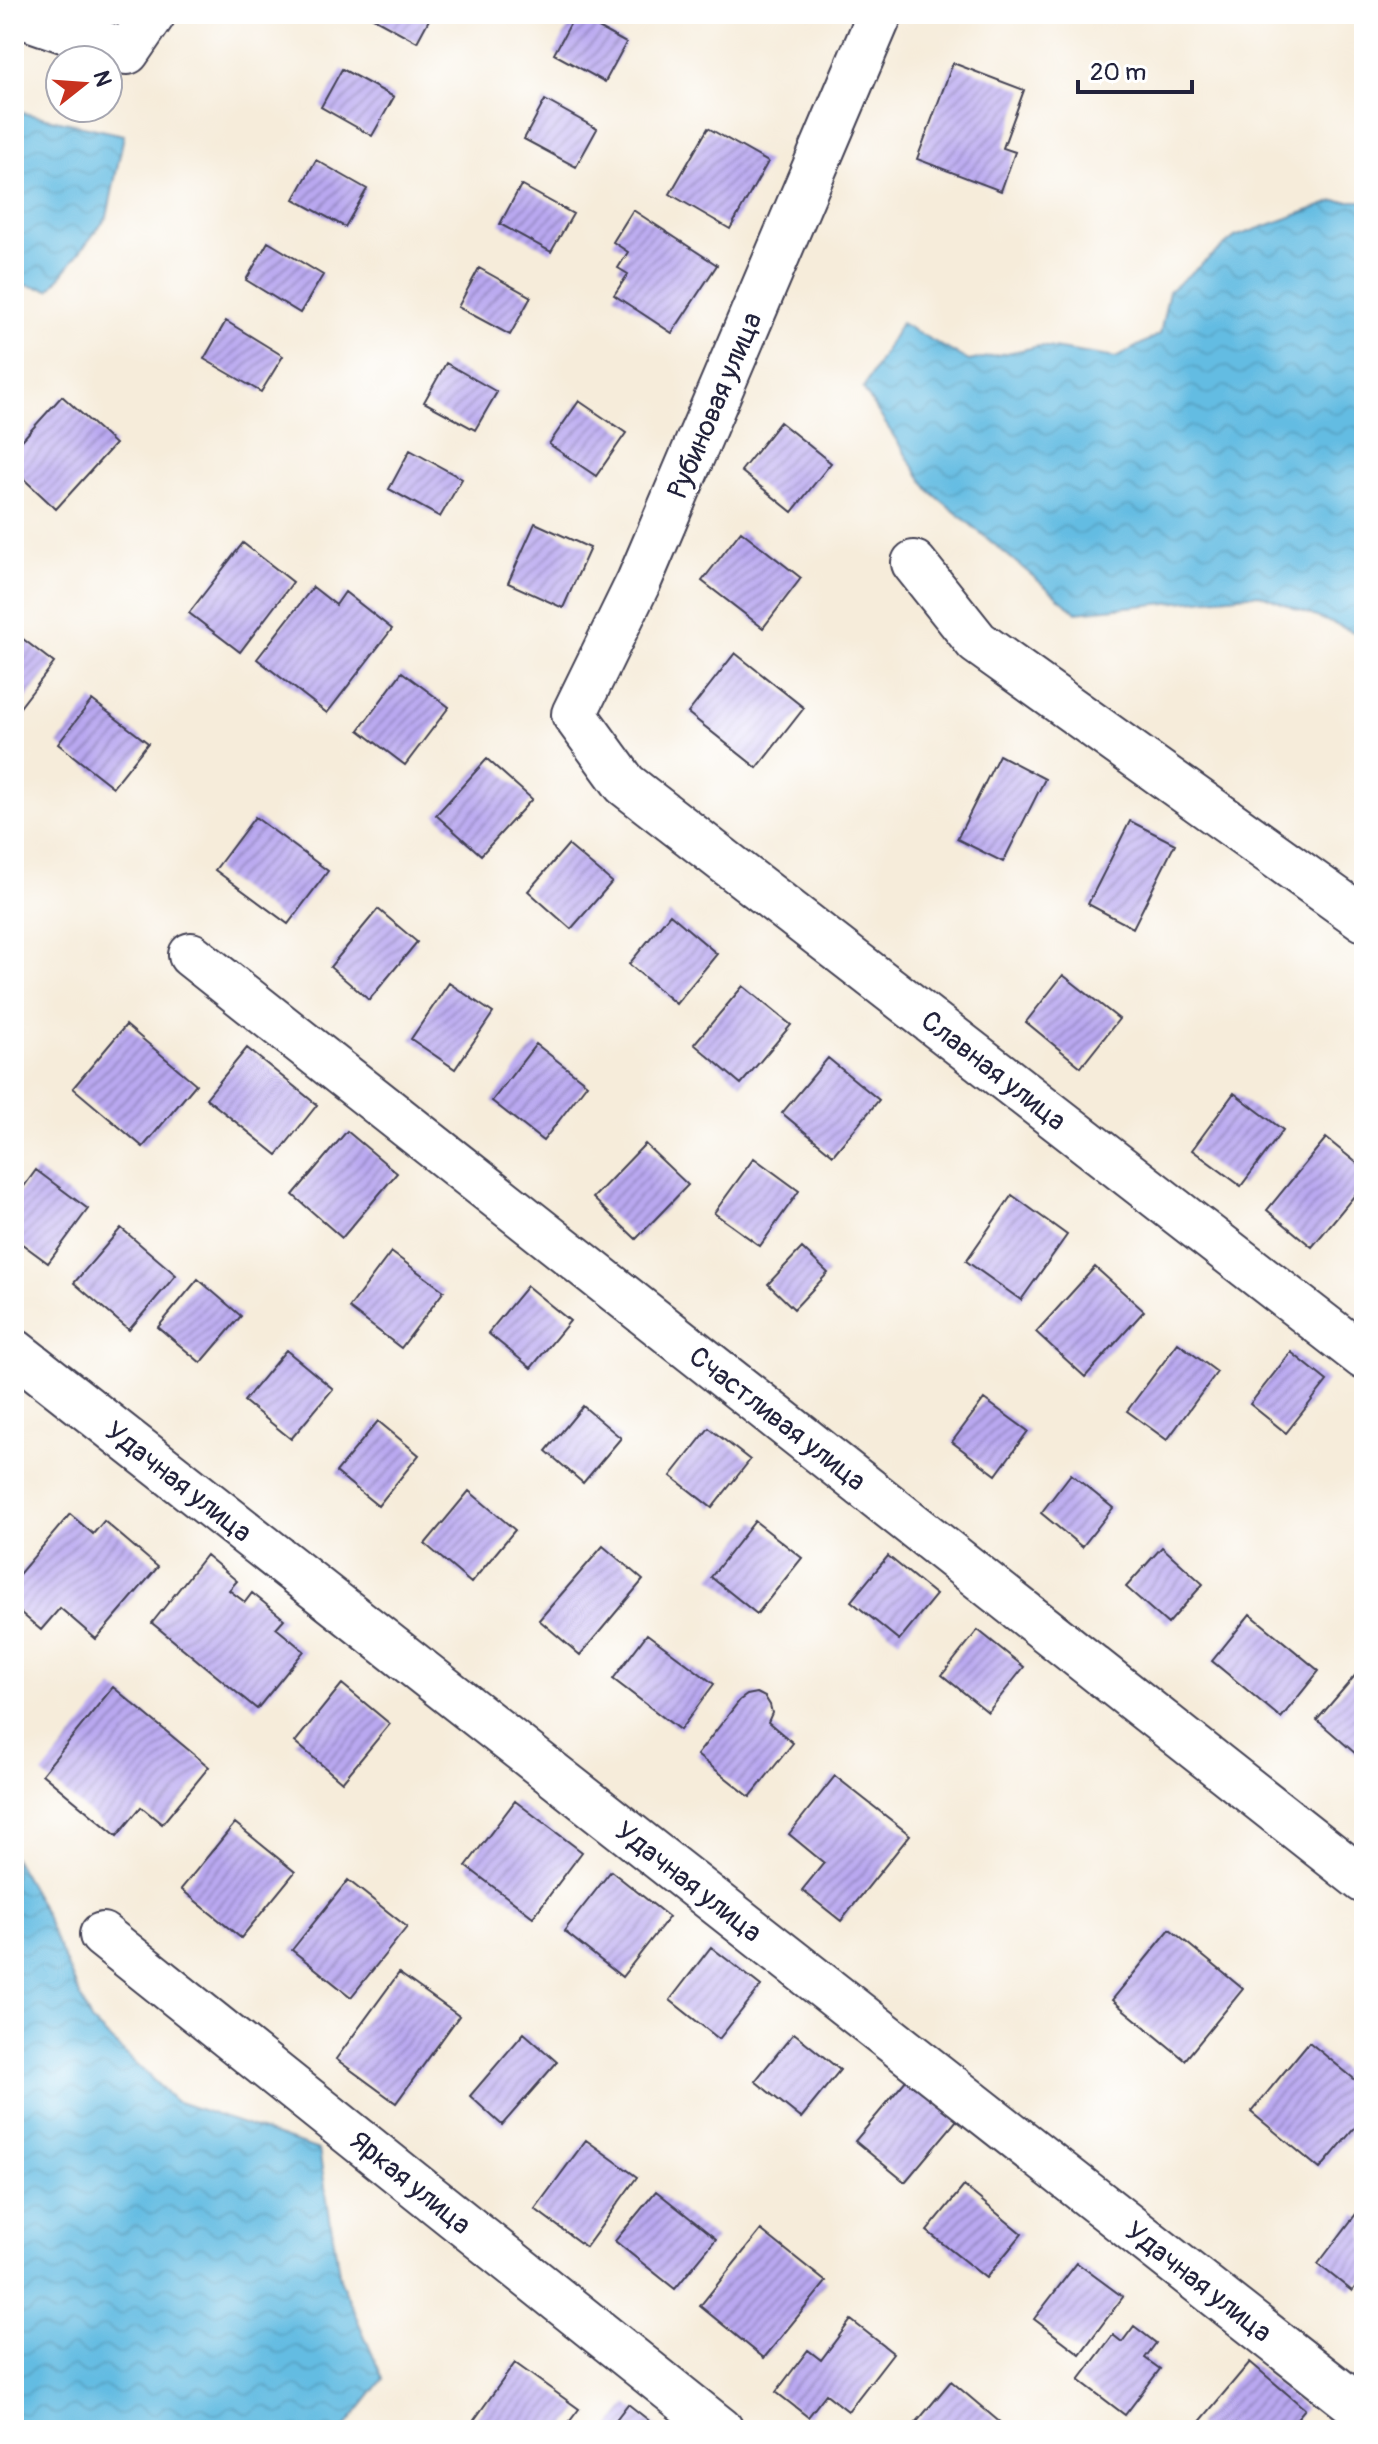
<svg xmlns="http://www.w3.org/2000/svg" width="1378" height="2444" font-family="Pangolin,sans-serif">
<style>
.water{fill:url(#water-waves);stroke:#436f8e;stroke-width:2}
.building{fill:url(#building-hatch)}
.lines{fill:none;stroke-linecap:round;stroke-linejoin:round}
.minor-casing{stroke:#424053;stroke-width:48}
.minor{stroke:#fff;stroke-width:44}
.labels{text-anchor:middle;stroke-width:7;stroke-linejoin:round;paint-order:stroke}
.street-label{font-size:28px;fill:#22223b;stroke:#fff}
</style>
<defs>
<pattern id="water-waves" width="16" height="10" patternUnits="userSpaceOnUse" patternTransform="scale(2)"><rect width="16" height="10" fill="#64bce2"/><path d="M0 5q4-4 8 0t8 0" fill="none" stroke="#56a1c3"/></pattern>
<pattern id="building-hatch" width="6" height="6" patternUnits="userSpaceOnUse" patternTransform="scale(2)"><rect width="6" height="6" fill="#b9a8f0"/><path d="M-1 1l2-2M0 6l6-6M5 7l2-2" fill="none" stroke="#9688c4"/></pattern>
</defs>
<rect width="100%" height="100%" fill="#fff"/>
<filter id="ink" filterUnits="userSpaceOnUse"><feTurbulence type="fractalNoise" baseFrequency=".0125" numOctaves="2"/><feDisplacementMap in="SourceGraphic" scale="16" xChannelSelector="R" yChannelSelector="G"/><feConvolveMatrix kernelMatrix="1 2 1 2 8 2 1 2 1" color-interpolation-filters="sRGB"/></filter>
<filter id="wash" filterUnits="userSpaceOnUse"><feTurbulence type="fractalNoise" baseFrequency=".006" numOctaves="4" result="noise"/><feDisplacementMap in="SourceGraphic" scale="32" xChannelSelector="R" yChannelSelector="G"/><feGaussianBlur stdDeviation="1.8" result="paint"/><feColorMatrix in="noise" values="0 0 0 0 0 0 0 0 0 0 0 0 0 0 0 0 0 1.4 0 .05"/><feComposite in="paint" operator="in"/></filter>
<g filter="url(#wash)">
<rect width="100%" height="100%" fill="#f6ecda"/>
<path class="water" d="M14,111l110,24 -17,82 -57,73 -36,-7z
M1335,201h29v435l-105,-42 -183,18 -147,-122 -66,-101 38,-66 68,38 71,-15 76,12 44,-24 9,-43 66,-54z
M14,1858l27,48 50,115 84,80 144,49 21,129 43,100 -40,51h-329z"/>
<g id="blocks">
<path class="building" d="M366,14h66l-15,28z
M575,15l51,28 -21,39 -51,-28z
M953,63l71,27 -21,58 12,4 -14,39 -84,-32z
M342,69l52,28 -22,39 -51,-29z
M545,100l52,29 -21,38 -52,-28z
M708,128l60,34 -38,67 -60,-35z
M316,160l51,29 -22,38 -51,-28z
M521,185l52,29 -22,38 -51,-28z
M633,210l84,55 -45,68 -58,-38 14,-21 -10,-6 10,-16 -15,-10z
M268,242l55,33 -23,38 -54,-33z
M479,268l52,29 -21,38 -52,-28z
M226,321l57,35 -22,36 -57,-33z
M446,363l51,29 -22,38 -51,-28z
M62,396l53,48 -59,65 -42,-39v-21z
M579,401l47,32 -30,43 -47,-32z
M780,422l51,41 -39,49 -51,-41z
M410,450l52,29 -22,38 -51,-28z
M535,523l55,25 -27,60 -55,-25z
M741,531l60,47 -38,50 -61,-47z
M243,543l50,39 -53,70 -51,-39z
M313,587l23,18 9,-13 47,37 -65,84 -70,-54z
M14,632l40,31 -40,52z
M735,653l69,55 -47,60 -69,-55z
M402,672l47,35 -44,58 -46,-35z
M92,700l56,43 -35,44 -55,-43z
M999,755l46,24 -42,83 -46,-23z
M487,759l45,40 -51,56 -45,-40z
M255,817l73,54 -40,53 -73,-54z
M1130,821l45,23 -42,84 -45,-24z
M568,845l44,37 -41,47 -43,-38z
M378,909l39,33 -48,58 -39,-33z
M670,914l47,40 -41,50 -47,-40z
M1063,975l56,44 -38,48 -55,-45z
M449,983l44,30 -38,56 -44,-30z
M743,986l48,39 -50,59 -47,-40z
M126,1025l70,59 -53,63 -70,-59z
M536,1044l51,40 -44,57 -51,-40z
M247,1048l70,57 -40,50 -71,-57z
M828,1058l51,42 -46,55 -51,-42z
M1234,1093l49,37 -42,56 -49,-36z
M347,1131l50,42 -55,65 -49,-43z
M1326,1138l38,31v15l-52,63 -45,-37z
M645,1144l43,41 -52,54 -43,-41z
M754,1158l45,33 -39,55 -46,-33z
M36,1170l52,39 -40,54 -34,-25v-38z
M1012,1195l55,40 -46,65 -55,-39z
M121,1228l55,47 -47,55 -55,-47z
M802,1248l26,25 -34,36 -26,-25z
M391,1252l53,39 -43,57 -52,-40z
M1095,1267l49,44 -59,66 -49,-45z
M198,1279l43,37 -40,47 -43,-36z
M527,1286l43,35 -39,47 -43,-35z
M1178,1343l39,29 -50,68 -40,-29z
M286,1350l47,39 -42,50 -47,-38z
M1291,1352l36,29 -41,52 -36,-29z
M984,1399l44,32 -32,44 -44,-33z
M583,1406l38,32 -38,45 -37,-32z
M378,1421l41,34 -41,51 -42,-34z
M709,1428l41,32 -38,48 -41,-32z
M1071,1474l42,34 -31,39 -41,-34z
M469,1491l46,39 -44,53 -46,-39z
M70,1514l23,20 11,-13 54,46 -62,72 -36,-31 -19,22 -27,-23v-27z
M755,1521l47,37 -45,56 -46,-37z
M603,1546l40,34 -63,75 -41,-35z
M1162,1547l41,37 -35,40 -42,-37z
M206,1555l31,26 -8,9 16,12 7,-9 32,26 -8,9 28,23 -47,58 -105,-86z
M888,1556l48,39 -37,45 -48,-39z
M1250,1614l69,57 -38,47 -69,-57z
M978,1630l46,37 -36,45 -46,-37z
M647,1634l67,50 -34,46 -67,-51z
M1364,1665v96l-47,-41z
M342,1684l48,40 -48,58 -47,-40z
M113,1687l96,80 -47,57 -21,-17 -24,29 -75,-62z
M757,1693l8,4 5,8 2,8 -4,9 25,21 -43,54 -53,-42 43,-55 7,-5z
M835,1776l75,59 -69,86 -39,-31 22,-27 -35,-29z
M515,1801l67,51 -49,65 -67,-51z
M235,1823l60,49 -54,66 -60,-49z
M611,1871l58,46 -47,60 -58,-46z
M348,1880l59,47 -56,70 -59,-47z
M1170,1929l73,60 -58,71 -73,-60z
M711,1947l50,39 -42,53 -49,-39z
M399,1973l60,43 -63,87 -60,-44z
M524,2033l33,29 -55,63 -32,-29z
M794,2033l46,37 -39,48 -46,-37z
M1309,2042l55,45v30l-44,52 -69,-57z
M907,2079l50,41 -52,62 -50,-41z
M586,2140l51,37 -51,70 -51,-38z
M964,2186l58,48 -36,44 -59,-47z
M656,2191l60,48 -41,50 -60,-48z
M1356,2214l8,6v63l-4,-2 -8,10 -34,-27z
M761,2230l65,52 -62,76 -64,-52z
M1077,2263l46,34 -43,57 -46,-35z
M851,2320l42,33 -45,58 -22,-17 -18,23 -32,-25 32,-42 13,10z
M1134,2326l22,17 -11,15 15,11 -35,46 -46,-35 34,-45 9,7z
M1250,2362l55,47 -18,21h-84l-6,-5z
M515,2363l64,46 -16,21h-96z
M951,2381l58,49h-99z
M628,2404l33,26h-53z"/>
</g>
</g>
<g filter="url(#ink)">
<use href="#blocks" fill-opacity="0" stroke="#424053" stroke-width="2"/>
<g class="lines">
<defs>
<path id="minor" d="M17,14l110,38 26,-38
M880,14l-241,567 -65,133 51,70 739,573
M914,563l63,79 387,277
M191,955l1173,926
M14,1351l1350,1060
M102,1935l619,495"/>
</defs>
<use href="#minor" class="minor-casing"/>
<use href="#minor" class="minor"/>
</g>
</g>
<g class="labels">
<g class="street-label">
<text transform="translate(714 405) rotate(-67)" y="10">Рубиновая улица</text>
<text transform="translate(994 1070) rotate(38)" y="10">Славная улица</text>
<text transform="translate(778 1418) rotate(38)" y="10">Счастливая улица</text>
<text transform="translate(179 1481) rotate(38)" y="10">Удачная улица</text>
<text transform="translate(689 1881) rotate(38)" y="10">Удачная улица</text>
<text transform="translate(411 2182) rotate(39)" y="10">Яркая улица</text>
<text transform="translate(1199 2281) rotate(38)" y="10">Удачная улица</text>
</g>
</g>
<rect width="1378" height="2444" fill="none" stroke="#fff" stroke-width="48"/>
<g transform="translate(84 84) rotate(73)"><circle r="38" fill="#ffffff" stroke="#a7a7b1" stroke-width="2"/>
<path d="M0-6L14 30L0 20L-14 30Z" fill="#c8321e"/>
<text y="-12" font-size="22" font-weight="bold" text-anchor="middle" fill="#22223b">N</text>
</g>
<path d="M1078 80v12h114v-12" fill="none" stroke="#22223b" stroke-width="4"/>
<text x="1090" y="80" font-size="24" fill="#22223b" stroke="#ffffff" stroke-width="6" paint-order="stroke">20 m</text>
</svg>
